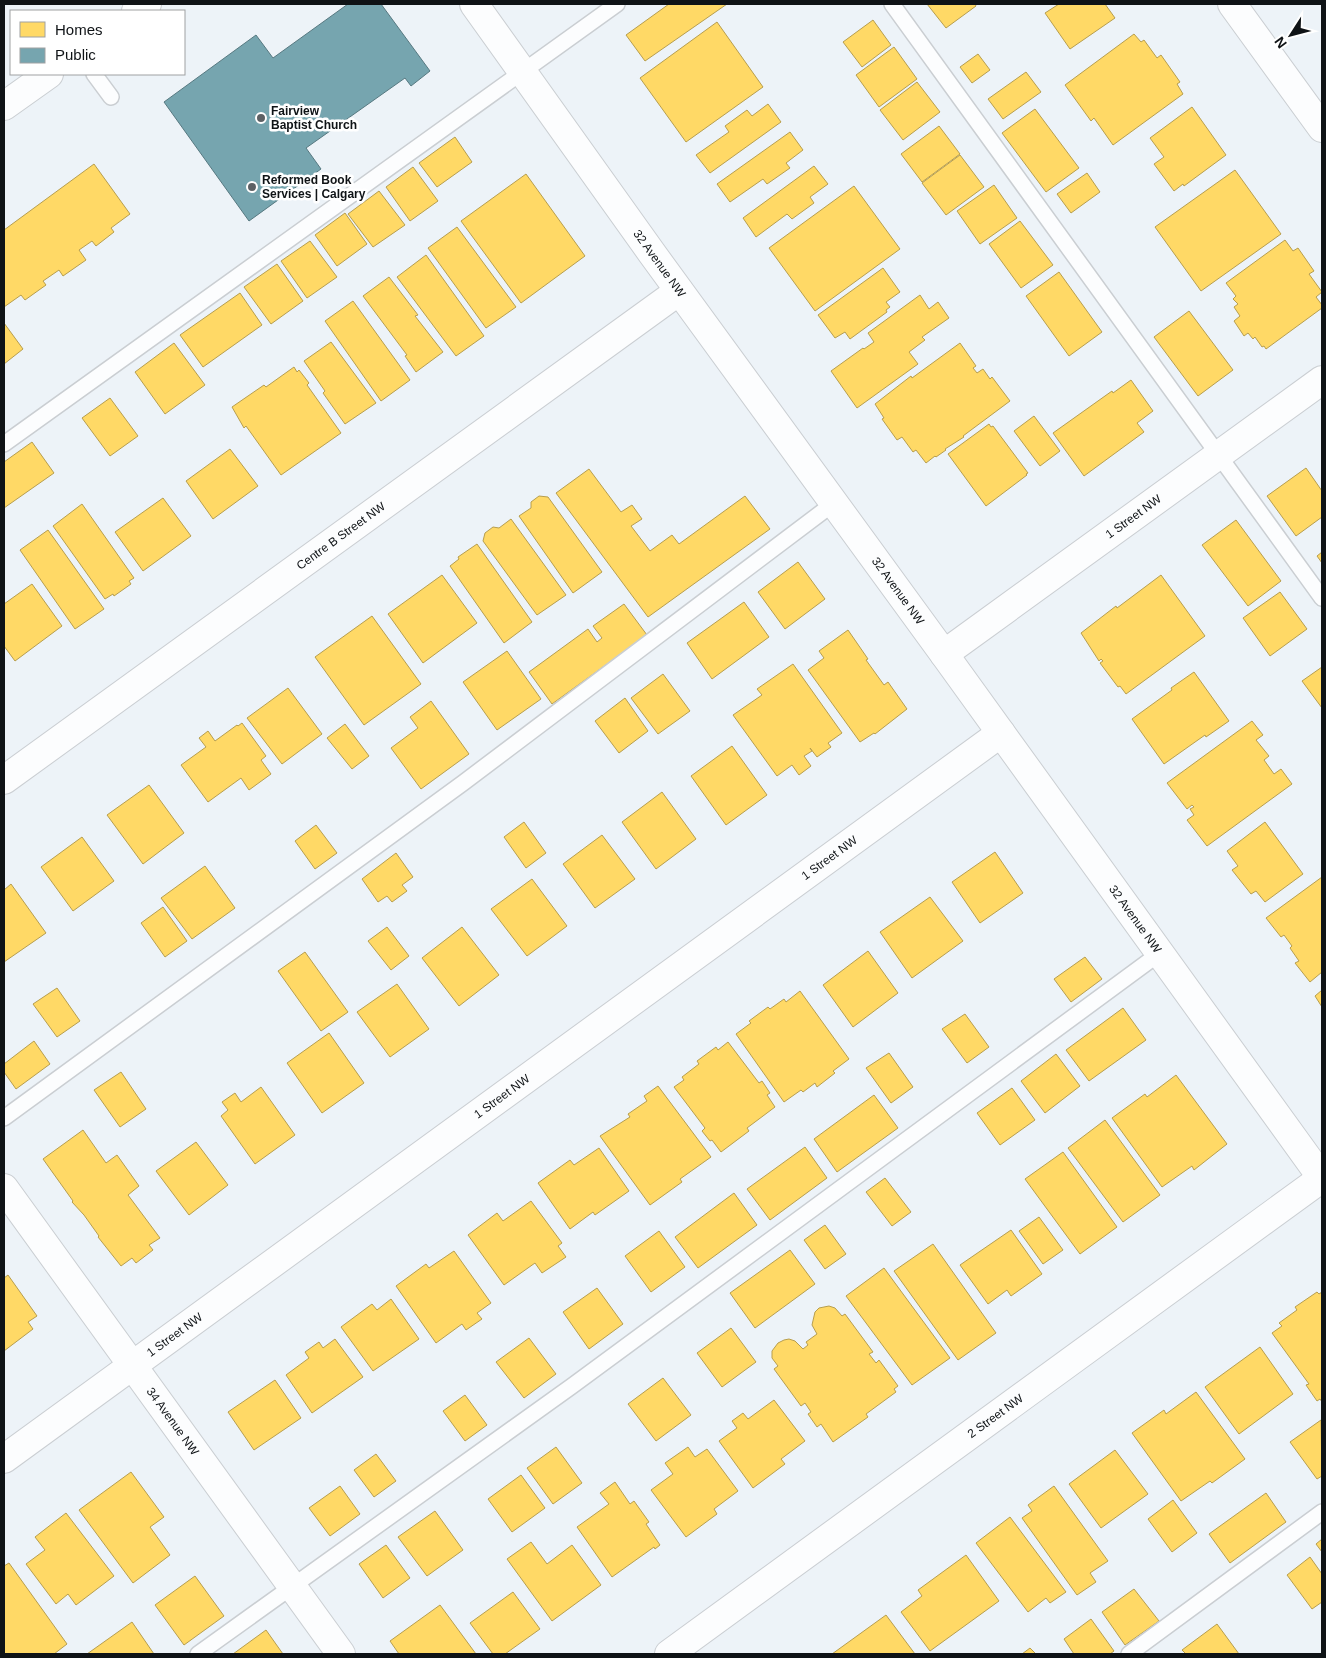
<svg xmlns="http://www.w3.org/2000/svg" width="1326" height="1658" font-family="Arial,sans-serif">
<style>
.homes{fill:#ffd966;stroke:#b79e4e}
.public{fill:#76a5af;stroke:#577981}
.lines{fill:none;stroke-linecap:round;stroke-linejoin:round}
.service-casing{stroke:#caced2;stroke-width:18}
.minor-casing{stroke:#caced2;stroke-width:30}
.tertiary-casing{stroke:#caced2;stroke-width:30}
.secondary-casing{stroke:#caced2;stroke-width:30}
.service{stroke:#fcfdfe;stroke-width:15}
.minor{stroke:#fcfdfe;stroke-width:28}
.tertiary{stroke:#fcfdfe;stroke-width:28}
.secondary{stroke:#fcfdfe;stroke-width:28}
.poi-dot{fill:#5d6165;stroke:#fff;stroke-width:2}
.labels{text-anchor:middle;stroke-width:5;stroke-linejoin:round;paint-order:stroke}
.poi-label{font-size:12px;font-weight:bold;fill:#0f1316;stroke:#fff;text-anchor:start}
.street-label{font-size:12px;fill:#0f1316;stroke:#fff}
</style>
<rect width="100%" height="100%" fill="#edf3f8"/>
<path class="homes" d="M669,4h58l-82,57 -19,-26z
M927,4h48l1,2 -30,22z
M1059,4h46l10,14 -45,31 -25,-36z
M873,20l18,25 -29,22 -19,-25z
M717,22l46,65 -77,55 -46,-64z
M1134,34l7,8 3,-2 13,18 4,-3 19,27 -3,2 6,10 -70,51 -19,-27 -3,3 -26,-36z
M894,47l23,32 -38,28 -23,-32z
M978,54l12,16 -18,13 -12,-16z
M1026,72l15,20 -38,27 -15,-20z
M917,82l23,30 -37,28 -23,-30z
M768,104l13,18 -71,51 -14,-18 33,-23 -4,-6 22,-16 5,6z
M1192,107l34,48 -42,31 -1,-2 -9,7 -20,-27 10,-7 -14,-19z
M1035,109l44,59 -33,24 -44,-59z
M939,126l21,28 -38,28 -21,-28z
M790,132l13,18 -17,13 4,5 -23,16 -4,-5 -33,23 -13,-18z
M455,137l17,25 -35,25 -18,-24z
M960,155l24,32 -38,28 -24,-32z
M94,164l36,50 -19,14 3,4 -18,14 -4,-5 -13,9 7,10 -23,16 -4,-6 -16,11 3,4 -21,15 -4,-5 -17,12v-77z
M814,166l14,18 -18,13 4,6 -22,16 -5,-5 -31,23 -13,-19z
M413,167l25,34 -28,20 -24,-34z
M1235,170l46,64 -80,57 -46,-64z
M1087,173l13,19 -29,21 -14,-19z
M526,174l59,82 -64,47 -60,-82z
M994,185l23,33 -37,26 -23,-33z
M854,186l46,63 -85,62 -46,-63z
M379,191l26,34 -32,22 -25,-33z
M345,213l22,31 -30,22 -22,-31z
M1020,221l33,44 -32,23 -32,-44z
M457,227l59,80 -30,21 -58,-80z
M1285,240l8,11 5,-3 16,23 -5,3 13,18 -6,5 6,8v3l-56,41 -2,-3 -2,1 -7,-10 -2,2 -5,-6 -4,3 -10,-15 6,-5 -6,-9 4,-3 -5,-5 3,-3 -10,-13z
M310,241l27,36 -30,21 -26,-37z
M426,255l58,81 -28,20 -59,-79z
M277,264l26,37 -32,23 -27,-37z
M883,268l17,24 -14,10 4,5 -4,3 1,2 -37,27 -5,-7 -10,6 -17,-23z
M1059,272l43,60 -33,24 -43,-60z
M389,277l29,38 -3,1 28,36 -27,20 -11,-16 2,-1 -44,-59z
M240,293l22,32 -59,42 -23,-32z
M920,295l9,14 9,-7 11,16 -27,19 3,3 -16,12 9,12 -61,44 -26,-37 32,-23 1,1 10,-7 -6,-9z
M353,301l57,79 -29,21 -56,-80z
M1189,311l44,59 -35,26 -44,-59z
M4,323l19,26 -19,15z
M331,342l45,61 -31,21 -22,-31 2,-2 -21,-30z
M174,343l31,42 -40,29 -30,-42z
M960,343l16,23 -3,2 4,5 6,-4 7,10 2,-2 18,24 -47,35 1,1 -19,12 1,1 -10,7 -1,-1 -9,7 -10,-13 -3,2 -11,-15 -5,3 -15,-21 2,-1 -9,-14 36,-28 1,2z
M294,367l3,5 2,-2 10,13 -2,2 34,48 -60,42 -35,-49 -2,2 -12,-21 32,-22 2,2z
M1131,380l22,31 -16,12 7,9 -60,44 -31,-43 59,-42 1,2z
M110,398l28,38 -28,20 -28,-38z
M1034,416l26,35 -20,15 -26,-35z
M989,424l2,3 2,-1 35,47 -2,1 1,1 -41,31 -38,-52z
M32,442l22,31 -50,35v-46z
M230,449l28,37 -45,33 -27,-38z
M1306,468l16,23v26l-26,19 -29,-40z
M589,469l32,43 11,-7 10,14 -11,7 19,25 22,-16 7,9 66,-48 25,33 -122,88 -92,-124z
M539,496l9,1 54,75 -29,21 -54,-77 12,-8v-6z
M163,498l28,38 -48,35 -28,-39z
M82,504l52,74 -5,3 2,3 -17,12 -1,-2 -8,5 -52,-73z
M511,519l55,76 -29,20 -54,-74 2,-8 8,-6 6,1z
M1236,520l45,61 -33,25 -46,-61z
M48,530l56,79 -29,20 -55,-79z
M477,544l55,78 -28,21 -54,-77 9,-7 -1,-2z
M1322,552v11l-5,-7z
M798,562l27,37 -40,30 -27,-37z
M442,575l35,48 -54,40 -35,-49z
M1161,575l44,61 -79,58 -6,-8 -2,1 -18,-24 3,-2 -2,-2 -2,2 -18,-28 35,-27 1,2z
M32,584l30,42 -47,35 -11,-15v-42z
M1280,592l27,37 -37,27 -27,-38z
M744,602l25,35 -57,42 -25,-36z
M624,604l23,31 -95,69 -23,-32 59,-43 9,13 5,-4 -9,-12z
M372,616l49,68 -57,41 -49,-68z
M848,630l20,29 -2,1 18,25 4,-3 19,27 -32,25 -1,-1 -14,9 -52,-72 16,-12 -5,-7z
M507,651l34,48 -44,31 -34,-48z
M793,664l49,69 -14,10 3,4 -14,10 -7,-9 2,3 -8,5 7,10 -12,9 -7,-10 -15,11 -44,-61 29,-20 -5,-6z
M1322,667v41l-20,-27z
M1194,672l35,49 -23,16 -1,-2 -41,29 -32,-45 40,-29 -1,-2z
M663,674l27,37 -32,23 -27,-36z
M288,688l34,46 -40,30 -35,-46z
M625,698l23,33 -29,22 -24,-32z
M431,701l38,53 -48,35 -30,-41 27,-20 -8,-11z
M1252,721l11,14 -7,5 13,16 -5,4 10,14 7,-5 11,15 -85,62 -20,-26 7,-5 -4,-6 4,-2 -2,-2 -5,4 -20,-26z
M242,723l24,33 -5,4 10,14 -22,16 -8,-12 -33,24 -27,-37 25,-18 -7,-9 9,-7 7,10 22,-16 1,1z
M345,724l24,32 -17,13 -25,-31z
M732,746l35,49 -41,30 -35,-49z
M149,785l35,48 -41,31 -36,-49z
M662,792l34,47 -40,30 -34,-47z
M524,822l22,31 -20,15 -22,-31z
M1265,822l38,52 -38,28 -9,-11 -5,3 -19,-24 6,-4 -11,-15z
M316,825l21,28 -22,16 -20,-28z
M602,835l33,44 -40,29 -32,-44z
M82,837l32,44 -41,30 -32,-44z
M995,852l28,41 -43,30 -28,-41z
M396,853l17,24 -11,8 5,6 -15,11 -5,-6 -9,6 -16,-23z
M205,866l30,42 -43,31 -31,-41z
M1322,877v95l-12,10 -15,-19 4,-2 -9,-13 2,-2 -8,-11 -3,2 -15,-19z
M532,879l35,47 -40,30 -36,-47z
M11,884l35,49 -42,29v-72z
M930,897l33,44 -51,37 -32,-46z
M163,907l24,34 -22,16 -24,-34z
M387,927l22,29 -18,14 -23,-29z
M462,927l37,48 -40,31 -37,-48z
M868,951l30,42 -45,34 -30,-42z
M305,952l43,60 -27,19 -43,-60z
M1085,957l17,22 -31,23 -17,-23z
M397,984l32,45 -39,28 -33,-45z
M57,988l23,33 -23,16 -24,-33z
M1322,990v17l-7,-11z
M800,991l49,68 -16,12 2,2 -18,14 -2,-4 -12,9 -2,-2 -17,12 -48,-68 15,-11 -2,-2 19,-14 2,2 14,-10 2,3z
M1123,1008l23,32 -57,41 -23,-31z
M965,1014l24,33 -22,16 -25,-34z
M329,1033l35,50 -42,30 -35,-50z
M34,1041l16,23 -34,25 -12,-17v-8z
M728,1042l31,41 3,-2 8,12 -3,2 8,12 -28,21 2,3 -28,21 -9,-12 -2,1 -8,-10 3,-3 -31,-41 10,-7 -2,-3 17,-13 -2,-3 19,-14 2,3z
M889,1053l24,34 -22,16 -25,-35z
M1056,1054l24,32 -35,27 -24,-32z
M121,1072l25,37 -26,18 -26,-37z
M1176,1075l51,69 -33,26 -2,-4 -30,21 -50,-69 33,-24 2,3z
M658,1086l53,71 -31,22 2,3 -32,23 -50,-69 30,-19 -2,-3 19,-13 -3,-5z
M261,1087l34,48 -40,29 -34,-48 7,-6 -6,-8 13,-9 6,9z
M1012,1088l23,32 -35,25 -23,-32z
M874,1095l24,33 -61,44 -23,-33z
M1105,1120l55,75 -37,27 -55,-74z
M83,1130l23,33 11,-8 22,31 -11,9 32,43 -11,7 4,5 -17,13 -4,-5 -11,8 -23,-29 1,-1 -15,-21 -12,-13 1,-1 -30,-42z
M196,1142l32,43 -39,30 -33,-44z
M805,1147l22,31 -57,42 -23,-31z
M599,1148l30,43 -34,24 -2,-3 -23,17 -32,-46 32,-23 4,5z
M1063,1152l54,75 -37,27 -55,-75z
M885,1178l26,34 -19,14 -26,-34z
M734,1193l23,32 -59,43 -23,-31z
M531,1201l31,42 -4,3 8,11 -24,16 -7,-10 -31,22 -36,-50 29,-22 6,8z
M1039,1217l24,33 -20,14 -24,-33z
M825,1225l21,29 -21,15 -21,-29z
M1011,1230l31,44 -31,22 -4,-6 -19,14 -28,-39z
M659,1231l26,36 -34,25 -26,-36z
M933,1244l63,89 -38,27 -64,-89z
M790,1250l25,34 -60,44 -25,-35z
M454,1251l37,52 -14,10 5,6 -16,11 -4,-6 -26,19 -40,-57 30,-22 3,4z
M884,1268l66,90 -38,27 -66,-89z
M8,1275l29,41 -9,6 5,7 -29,22v-73z
M597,1288l26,36 -34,25 -26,-37z
M1317,1292l2,2 3,-2v110l-2,-3 -3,2 -11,-16 3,-1 -37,-51 10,-7 -3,-3 18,-13 -2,-3z
M391,1299l28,40 -46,32 -32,-44 31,-23 5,6z
M829,1306l6,2 7,8 3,-2 28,38 -4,2 7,9 3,-3 19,26 -4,3 2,3 -30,22 2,3 -35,25 -12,-18 -4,3 -9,-13 3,-2 -6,-9 -4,3 -27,-37 4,-3 -6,-8v-7l6,-8 6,-3 5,-1 6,2 8,8 5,-4 -2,-3 11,-8 -5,-9 3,-13 4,-4z
M731,1328l25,34 -34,25 -25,-34z
M529,1338l27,36 -32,24 -28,-36z
M335,1339l28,38 -51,36 -26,-38 23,-17 -4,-6 14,-10 4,6z
M1260,1347l33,47 -54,40 -34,-47z
M663,1378l28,37 -35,26 -28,-37z
M275,1380l26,38 -47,32 -26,-38z
M1196,1392l49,67 -33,24 -2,-2 -29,20 -49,-68 32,-23 2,4z
M465,1395l22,30 -22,16 -22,-30z
M774,1400l31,41 -24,18 4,5 -32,24 -34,-47 18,-13 -5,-7 11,-8 5,6z
M1321,1420l1,56 -5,3 -27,-37z
M556,1447l26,36 -29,21 -26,-36z
M688,1447l7,10 12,-8 31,42 -24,18 3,5 -31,23 -35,-47 22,-16 -8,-11z
M1115,1450l33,44 -47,34 -32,-44z
M376,1454l20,27 -22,16 -20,-27z
M131,1472l33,45 -14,10 20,28 -37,28 -54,-73z
M521,1475l24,33 -33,24 -24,-33z
M615,1482l15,22 4,-3 15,21 -3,2 14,21 -5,4 -1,-2 -42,30 -35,-50 32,-23 -9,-11z
M340,1486l20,28 -30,22 -21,-28z
M1054,1486l54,75 -18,12 6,9 -19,13 -55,-77 10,-7 -4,-6z
M1266,1493l20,29 -56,41 -21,-29z
M1173,1500l24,33 -25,19 -24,-33z
M435,1511l28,39 -36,26 -29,-39z
M66,1513l48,63 -38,29 -8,-11 -12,10 -30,-40 19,-14 -10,-13z
M1010,1517l56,75 -16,11 -4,-5 -18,14 -52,-69z
M1322,1539v13l-6,-8z
M531,1542l16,22 25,-19 29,40 -49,36 -45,-62z
M386,1545l24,33 -27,20 -24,-34z
M966,1555l33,46 -69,50 -29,-39 21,-16 -4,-6z
M1310,1557l12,17v28l-10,7 -25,-34z
M9,1563l58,81 -13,10h-50v-88z
M195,1576l29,40 -40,29 -29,-40z
M1134,1589l25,32 -34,24 -23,-33z
M513,1592l27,37 -35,25h-12l-23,-31z
M440,1605l36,49h-77l-9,-13z
M886,1615l29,39h-83z
M1091,1619l23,32 -4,3h-36l-10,-15z
M132,1622l22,32h-67z
M1217,1624l22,30h-53l-4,-4z
M266,1630l17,24h-50z
M1030,1648l6,6h-14z"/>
<path class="public" d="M348,4h33l49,67 -19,15 -6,-8 -99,70 15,21 -72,52 -85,-119 92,-67 17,23z"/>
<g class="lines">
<defs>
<path id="service" d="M892,4l430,594
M94,74l17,23
M4,444l613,-440
M4,1118l459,-335 371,-280
M198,1654l374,-268 588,-433
M1129,1654l193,-142"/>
<g id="minor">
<path d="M1232,4l90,124"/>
<path id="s1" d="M944,654l378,-274"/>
<path id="s2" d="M4,780l675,-489"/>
<path id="s3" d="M4,1188l337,466"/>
<path id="s4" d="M4,1459l997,-726"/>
<path id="s5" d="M669,1654l653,-476"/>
</g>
<g id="tertiary">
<path id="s6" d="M474,4l177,248 293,402 378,524"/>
</g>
<path id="secondary" d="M136,11l11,-7
M4,106l45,-32"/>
</defs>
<use href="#service" class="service-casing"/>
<use href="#minor" class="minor-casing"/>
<use href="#tertiary" class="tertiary-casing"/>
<use href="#secondary" class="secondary-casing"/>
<use href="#service" class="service"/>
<use href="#minor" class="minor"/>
<use href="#tertiary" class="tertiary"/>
<use href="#secondary" class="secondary"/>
</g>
<g class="poi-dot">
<circle cx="261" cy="118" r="5"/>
<circle cx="252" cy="187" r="5"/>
</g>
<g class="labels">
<g class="poi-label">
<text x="271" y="115">Fairview<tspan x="271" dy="14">Baptist Church</tspan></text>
<text x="262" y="184">Reformed Book<tspan x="262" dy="14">Services | Calgary</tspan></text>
</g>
<g class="street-label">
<text dy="4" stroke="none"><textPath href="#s6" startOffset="319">32 Avenue NW</textPath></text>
<text dy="4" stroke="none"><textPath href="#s1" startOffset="234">1 Street NW</textPath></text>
<text dy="4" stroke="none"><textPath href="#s2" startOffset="416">Centre B Street NW</textPath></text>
<text dy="4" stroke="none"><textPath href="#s6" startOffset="724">32 Avenue NW</textPath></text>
<text dy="4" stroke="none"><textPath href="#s4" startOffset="1021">1 Street NW</textPath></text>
<text dy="4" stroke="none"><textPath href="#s6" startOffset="1129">32 Avenue NW</textPath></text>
<text dy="4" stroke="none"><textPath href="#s4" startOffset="616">1 Street NW</textPath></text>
<text dy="4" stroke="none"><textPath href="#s4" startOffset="211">1 Street NW</textPath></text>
<text dy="4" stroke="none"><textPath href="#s5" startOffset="404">2 Street NW</textPath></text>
<text dy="4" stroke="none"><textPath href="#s3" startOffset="288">34 Avenue NW</textPath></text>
</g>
</g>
<rect width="1326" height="1658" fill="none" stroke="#0f1316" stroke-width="10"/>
<rect x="10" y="10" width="175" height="65" fill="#ffffff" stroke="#9fa1a2"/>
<rect x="20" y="22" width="25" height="15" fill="#ffd966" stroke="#9fa1a2"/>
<text x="55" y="35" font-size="15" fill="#0f1316">Homes</text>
<rect x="20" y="48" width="25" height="15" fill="#76a5af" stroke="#9fa1a2"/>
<text x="55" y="60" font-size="15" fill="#0f1316">Public</text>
<g transform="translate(1291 35) rotate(234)" stroke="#ffffff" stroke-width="4" paint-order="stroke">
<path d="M0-4L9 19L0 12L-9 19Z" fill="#0f1316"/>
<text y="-8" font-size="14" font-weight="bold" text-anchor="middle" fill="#0f1316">N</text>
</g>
</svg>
